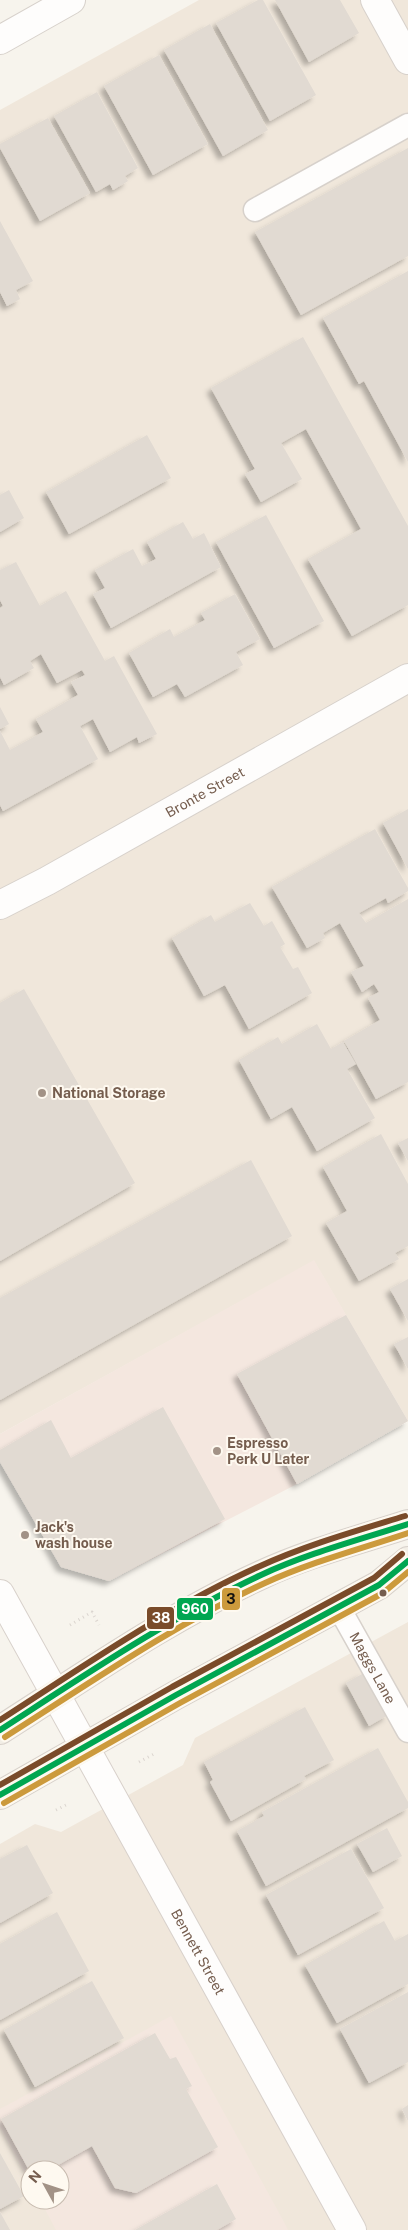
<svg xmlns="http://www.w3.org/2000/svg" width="408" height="2230" font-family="'Public Sans',sans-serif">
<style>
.residential{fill:#f0e7db;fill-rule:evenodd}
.commercial{fill:#f4e7df}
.building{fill:#e1dad2;filter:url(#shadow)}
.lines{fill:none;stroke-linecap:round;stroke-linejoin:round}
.service-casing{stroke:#d7d1cb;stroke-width:25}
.minor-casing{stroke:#d7d1cb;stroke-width:30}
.secondary-casing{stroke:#d8d1cb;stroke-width:30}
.primary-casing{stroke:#d8d1cb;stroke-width:30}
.path{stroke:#dad4cf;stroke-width:3;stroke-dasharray:1 4;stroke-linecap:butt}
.service{stroke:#fefdfc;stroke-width:22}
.minor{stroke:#fefdfc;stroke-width:28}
.secondary{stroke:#fefdfc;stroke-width:28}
.primary{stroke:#f2eee6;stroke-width:28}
.bus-1-casing{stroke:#fef9f0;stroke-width:10}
.bus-2-casing{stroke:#fef9f0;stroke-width:10}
.bus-3-casing{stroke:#fef9f0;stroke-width:10}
.bus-1{stroke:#00a651;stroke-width:6}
.bus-2{stroke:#cc9a3c;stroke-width:6}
.bus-3{stroke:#7a4b2a;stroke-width:6}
.poi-dot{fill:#a29286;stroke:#fef9f0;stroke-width:2}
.bus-dot{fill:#755d4e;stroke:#fef9f0;stroke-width:2}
.labels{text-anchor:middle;stroke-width:4;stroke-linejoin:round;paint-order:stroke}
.street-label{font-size:14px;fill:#755d4e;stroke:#fef9f0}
.poi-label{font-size:14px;font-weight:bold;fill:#755d4e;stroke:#fef9f0;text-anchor:start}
.line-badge{stroke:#fef9f0;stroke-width:2}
.badge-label{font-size:14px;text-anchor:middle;font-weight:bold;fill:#fff}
.pale-badge-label{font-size:14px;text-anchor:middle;font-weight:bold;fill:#111}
</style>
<defs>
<filter id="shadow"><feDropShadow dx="-4.5" dy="4.5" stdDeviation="2.5" flood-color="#0004"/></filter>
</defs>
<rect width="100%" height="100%" fill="#f7f4ed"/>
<path class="residential" d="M199,0h209v1421l-94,-160 -314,173v-1324z
M408,1622v608h-408v-386l35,-20 26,8 122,-67 12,-27zM30,2170h30v30h-30z"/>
<path class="commercial" d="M314,1260l94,161 -111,63 -188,97 -48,-14 -61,-105v-28z
M171,2016l113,206 4,8h-232l-16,-30h20v-30h-30v13l-30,-55v-19z"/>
<path class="building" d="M258,0h5l53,95 -46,26 -54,-98z
M275,0h65l19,33 -50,29z
M210,24l58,106 -45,26 -59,-106z
M159,55l49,89 -55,31 -49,-89z
M97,92l41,76 -13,8 3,5 -15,9 -3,-6 -14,8 -42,-76z
M48,118l42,75 -50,28 -40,-73v-4z
M408,148v108l-107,59 -46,-83z
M0,221l33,60 -17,9 4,9 -13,7 -7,-14z
M408,271v191l-44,-81 -5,3 -36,-66z
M303,337l105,189v79l-56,31 -44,-77 53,-30 -55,-100 -25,14 21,36 -41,23 -16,-28 10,-5 -44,-81z
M147,435l24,43 -102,56 -23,-42z
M9,490l15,28 -24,14v-37z
M266,515l58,106 -50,27 -58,-106z
M183,522l10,17 11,-6 17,34 -110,61 -18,-34 12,-6 -10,-18 38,-21 9,17 14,-7 -9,-17z
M16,562l24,44 26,-15 39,70 9,-5 43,78 -18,9 -2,-6 -27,15 -17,-33 -13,7 18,33 -95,52 -3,-6v-74l10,19 33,-18 -7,-13 42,-24 -7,-13 14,-7 -3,-5 -25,13 -16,-29 -11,7 4,7 -30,17 -4,-8v-69l3,-2 -3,-6v-30z
M235,594l25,45 -24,13 7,13 -58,32 -8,-13 -24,13 -24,-44 41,-24 4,8 31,-17 -4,-7z
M0,707l9,17 -9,5z
M408,809v60l-25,-46z
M375,829l33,59v3l-20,12 -2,-5 -27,15 7,10 42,-24v183l-32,17 -32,-58 36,-21 -12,-22 11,-6 -5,-8 -12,8 -11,-20 13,-6 -24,-43 -17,10 2,5 -18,10 -35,-61z
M250,903l14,23 8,-5 13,23 -5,3 13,22 5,-2 14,26 -63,36 -24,-44 -21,11 -32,-58 39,-23 4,7z
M24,989l111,194 -135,78v-258z
M317,1024l14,25 12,-7 13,22 -9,5 28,49 -58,33 -25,-44 -21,12 -32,-59 39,-23 4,7z
M381,1134l27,50v62l-13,7 4,6 -40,22 -33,-58 21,-12 -24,-44z
M408,1138v23l-10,-18z
M251,1160l41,76 -292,164v-102z
M408,1279v42l-18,-32z
M346,1315l62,106 -111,63 -60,-110z
M408,1337v32l-14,-25z
M163,1407l62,112 -116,62 -48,-14 -61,-105v-12l51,-30 20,38z
M364,1673l24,42 -19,11 -23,-43z
M305,1707l29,53 -30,16 2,3 -75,42 -21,-39 3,-2 -9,-18z
M378,1748l30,54v6l-142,78 -29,-55 27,-15 -2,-4z
M387,1828l15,28 -29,16 -16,-28z
M27,1845l26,48 -53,30v-64z
M351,1849l33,59 -86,47 -32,-60z
M57,1912l32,59 -89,49v-76z
M384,1921l11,20 13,-7v50l-71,39 -32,-58z
M92,1981l32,57 -89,49 -31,-57z
M408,1992v70l-39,21 -29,-54z
M155,2033l15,26 6,-2 16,29 -6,3 32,58 -82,46 -21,-5 -23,-42 -43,24h-20l-28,-51z
M408,2105v16l-6,-12z
M0,2153l24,43 -24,13z
M217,2184l19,35 -19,11h-82z
M0,2212l10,18h-10z"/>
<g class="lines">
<defs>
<g id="service">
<path d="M255,210l153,-85"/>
<path id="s1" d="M338,1606l70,125"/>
</g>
<g id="minor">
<path d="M375,0l33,60"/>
<path d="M0,40l71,-40"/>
<path id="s2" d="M0,905l47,-24 361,-203"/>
</g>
<g id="secondary">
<path id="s3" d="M0,1594l352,636"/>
</g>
<path id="primary" d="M0,1730c85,-54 169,-113 261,-155 47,-22 98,-35 147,-51
M0,1795l176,-100 203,-110 29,-24"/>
</defs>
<use href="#service" class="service-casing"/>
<use href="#minor" class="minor-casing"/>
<use href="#secondary" class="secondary-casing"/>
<use href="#primary" class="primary-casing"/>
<path class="path" d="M70,1625l22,-13 7,13
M139,1762l15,-8
M56,1810l12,-6"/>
<use href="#service" class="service"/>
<use href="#minor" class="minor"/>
<use href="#secondary" class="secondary"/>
<use href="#primary" class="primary"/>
<defs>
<path id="bus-1" d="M0,1730c85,-55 169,-112 261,-155 47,-22 98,-35 147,-51
M0,1795l176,-100 203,-110 29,-24"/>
<path id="bus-2" d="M5,1737c85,-54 168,-112 260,-154 46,-21 95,-34 143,-50
M4,1803l176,-100 203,-110 25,-21"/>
<path id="bus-3" d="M0,1720c84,-54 167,-112 258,-153 48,-22 98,-36 147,-51
M0,1785l172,-98 202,-109 28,-24"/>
</defs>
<use href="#bus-1" class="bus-1-casing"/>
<use href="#bus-2" class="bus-2-casing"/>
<use href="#bus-3" class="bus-3-casing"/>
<use href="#bus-1" class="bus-1"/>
<use href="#bus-2" class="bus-2"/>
<use href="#bus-3" class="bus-3"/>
</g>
<g class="poi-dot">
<circle cx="42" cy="1093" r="5"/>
<circle cx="217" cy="1451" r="5"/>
<circle cx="25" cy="1535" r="5"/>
</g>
<circle class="bus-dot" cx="383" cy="1593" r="4.5"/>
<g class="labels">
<g class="street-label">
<text dy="5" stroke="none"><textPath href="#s2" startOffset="234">Bronte Street</textPath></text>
<text dy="5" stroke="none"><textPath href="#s1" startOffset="71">Maggs Lane</textPath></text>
<text dy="5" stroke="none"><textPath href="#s3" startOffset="409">Bennett Street</textPath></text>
</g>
<g class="poi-label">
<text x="52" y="1098">National Storage</text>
<text x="227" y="1448">Espresso<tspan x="227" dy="16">Perk U Later</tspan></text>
<text x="35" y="1532">Jack's<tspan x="35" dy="16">wash house</tspan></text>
</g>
</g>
<g class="line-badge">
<rect x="221" y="1587" width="20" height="24" rx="5" fill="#cc9a3c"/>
<rect x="176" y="1597" width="38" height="24" rx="5" fill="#00a651"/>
<rect x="146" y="1606" width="29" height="24" rx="5" fill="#7a4b2a"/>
</g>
<g class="badge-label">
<text x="195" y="1614">960</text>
<text x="161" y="1623">38</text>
</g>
<g class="pale-badge-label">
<text x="231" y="1604">3</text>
</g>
<g transform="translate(45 2185) rotate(310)"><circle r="24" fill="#fef9f0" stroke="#c7bbaf"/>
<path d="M0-4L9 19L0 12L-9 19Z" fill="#a29286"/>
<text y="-8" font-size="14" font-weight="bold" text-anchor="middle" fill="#755d4e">N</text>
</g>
</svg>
